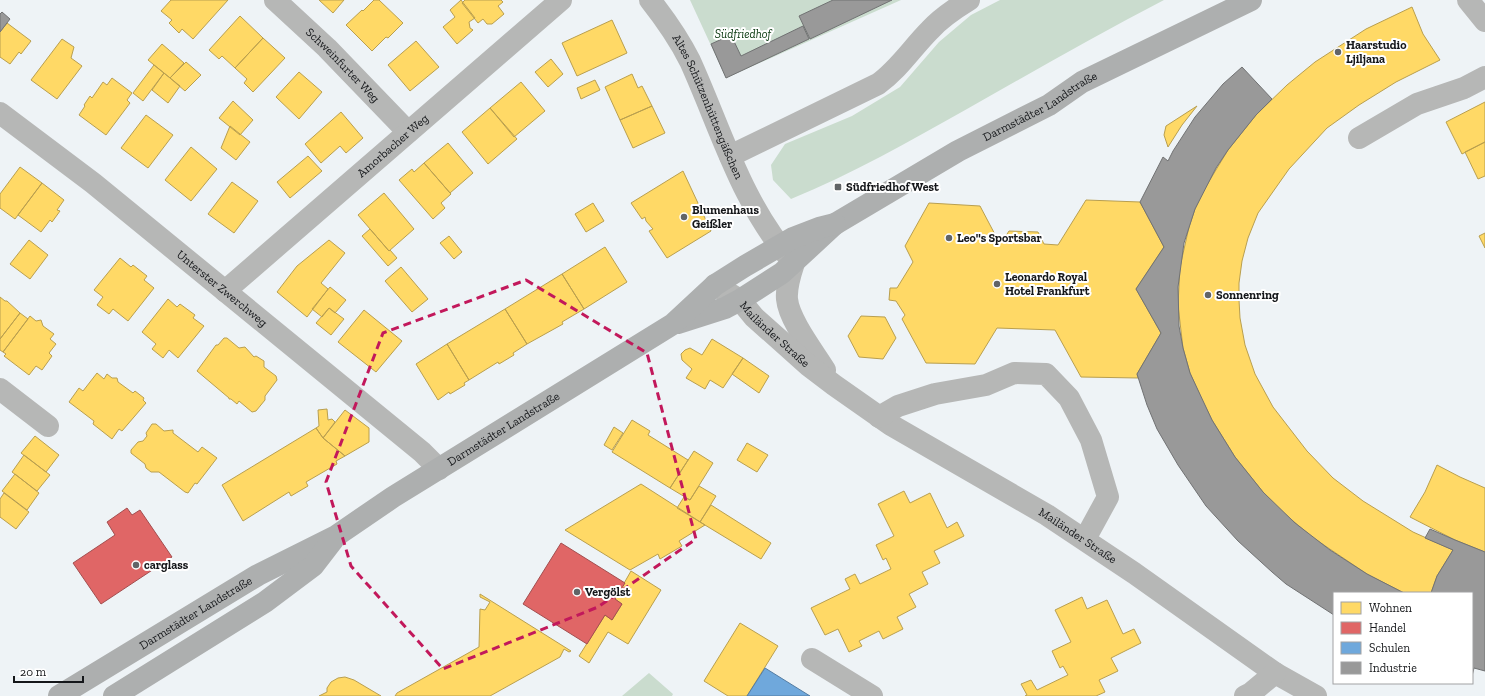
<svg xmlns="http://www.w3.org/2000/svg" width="1485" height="696" font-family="'Zilla Slab',serif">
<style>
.green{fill:#cadcce}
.homes{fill:#ffd966;stroke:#b99f4f}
.shops{fill:#e06666;stroke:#a34e4f}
.schools{fill:#6fa8dc;stroke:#547ca2}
.industry{fill:#999;stroke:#717273}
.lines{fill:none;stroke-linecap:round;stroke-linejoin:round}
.minor{stroke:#b6b7b6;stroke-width:22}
.major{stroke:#adafaf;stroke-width:22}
.marked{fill:none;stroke:#c2185b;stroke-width:3;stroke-dasharray:8 5;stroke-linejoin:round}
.poi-dot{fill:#616467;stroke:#fff;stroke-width:1.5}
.labels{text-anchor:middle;stroke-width:4;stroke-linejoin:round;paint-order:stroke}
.park-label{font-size:12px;font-style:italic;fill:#04340a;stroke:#fff}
.poi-label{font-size:12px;font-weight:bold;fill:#15171a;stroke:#fff;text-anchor:start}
.street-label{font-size:12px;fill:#15171a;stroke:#fff}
</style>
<rect width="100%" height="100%" fill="#eef3f6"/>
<path class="green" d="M690,0h211l-175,78z
M1000,0h164c-67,35 -132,72 -197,109 -57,32 -115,65 -176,90l-18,-19 -2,-15 14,-21 67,-28 48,-29 39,-45 32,-27z
M649,673l24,21 -1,2h-50z"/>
<path class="homes" d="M171,0h57l-35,39 -11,-10 -3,4 -10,-10 3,-3 -11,-9z
M319,0h25l-11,13z
M374,0h5l24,23 -15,15 -2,-1 -14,14 -26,-26 16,-15 1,1z
M461,0l14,18 -6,4 1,6 3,2 -16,14 -14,-17 12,-10 -5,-7z
M465,0h36l2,2 -5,4 6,8 -12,10h-5l-4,-5 -5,4 -16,-20z
M1412,7l11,27 17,26 -44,22 -37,23 -32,23 -38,41 -31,44 -10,25 -6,23 -3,22v17l1,18 5,27 10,29 18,33 34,44 26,27 30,23 50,31 40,18 -16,26 -6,17h-27l-37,-19 -55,-37 -34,-29 -15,-16 -28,-35 -23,-37 -10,-20 -12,-27 -7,-25 -5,-43 2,-38 9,-40 6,-18 10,-21 23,-38 28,-35 31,-30 28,-23 51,-33z
M240,16l23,22 -28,30 -13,-12 -3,3 -10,-9z
M612,20l15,33 -50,23 -15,-33z
M7,23l24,18 -10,13 -2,-2 -9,12 -10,-7v-25z
M263,38l22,20 -32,34 -9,-9 3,-4 -12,-11z
M62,39l12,8 -3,11 11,8 -25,33 -26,-19z
M416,41l23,26 -29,24 -22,-26z
M162,44l22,19 -14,15 -22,-18z
M551,59l12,15 -15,13 -13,-15z
M186,62l15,13 -16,16 -15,-13z
M154,65l10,8 -21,28 -10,-8z
M299,72l23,20 -23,27 -23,-22z
M164,73l16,13 -12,17 -16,-13z
M632,74l6,14 4,-2 10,20 -32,14 -15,-33z
M112,78l20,15 -5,7 3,3 -24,32 -27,-20 6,-9 -1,-1 6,-9 2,2 11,-16 4,3z
M595,80l5,10 -19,9 -4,-11z
M521,82l24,29 -31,26 -24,-29z
M233,101l20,19 -13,15 -21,-17z
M1485,102v40l-23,12 -16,-32z
M652,106l13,27 -32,15 -13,-28z
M1197,106l-15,19 -14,22 -4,-12 2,-9z
M490,108l27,31 -29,25 -26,-32z
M341,112l22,26 -17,15 -6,-7 -19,17 -16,-19z
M146,115l27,20 -25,33 -27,-20z
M230,126l20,16 -14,18 -15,-12z
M1485,142v34l-7,3 -13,-27z
M448,143l25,30 -23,20 -26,-30z
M191,147l26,22 -26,32 -26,-21z
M308,156l14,15 -32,27 -13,-16z
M424,163l27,31 -10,9 4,5 -12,11 -34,-39 13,-11 2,3z
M20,167l22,16 -27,36 -15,-11v-14z
M683,171l28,60 -44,27 -18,-27 4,-2 -7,-8 -1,-4 -3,2 -11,-16z
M232,182l26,19 -24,32 -26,-19z
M42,183l22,17 -7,10 3,1 -8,11 -2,-2 -9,12 -23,-17z
M384,193l30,36 -25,22 -31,-36z
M1086,200l54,2 24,45 -28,42 25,44 -24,41 1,4 -57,-1 -26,-47 -58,-2 -22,36 -49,-1 -24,-44 3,-4 -9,-14 -7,-1 1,-12h7l16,-26 -8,-16 24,-43 51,3 19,36h3l7,-11 29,1 6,12 14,1z
M593,203l11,18 -18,11 -11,-18z
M370,229l19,22 1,-1 7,8 -9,8 -26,-30z
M1485,233v15l-6,-12z
M449,236l13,16 -8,7 -14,-16z
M29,240l19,15 -18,24 -20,-15z
M329,240l16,13 -24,30 7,6 -21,28 -30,-25 20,-26z
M605,247l22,35 -43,27 -22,-35z
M120,258l11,9 2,-2 14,11 -3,4 10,8 -26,33 -15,-12 -4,5 -12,-9 6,-8 -9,-7z
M401,267l27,32 -16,13 -27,-31z
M562,274l22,35 -22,13 1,2 -36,20 -22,-35z
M330,287l16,13 -11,13 -6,-5 -7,9 -10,-8z
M0,297l5,4h2l13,12 -20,26z
M168,299l9,8 3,-3 15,11 -2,3 11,8 -26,32 -9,-8 -6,8 -11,-9 4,-5 -14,-12z
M329,308l15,11 -13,16 -15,-12z
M505,309l22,35 -14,9 1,2 -15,9 -1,-2 -29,18 -22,-36z
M364,310l38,31 -26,31 -38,-30z
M20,313l8,6 -25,33 -3,-2v-11z
M30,316l6,5 5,-1 2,6 11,8 -4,5 6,5 -7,9 3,3 -10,14 -6,-4 -7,9 -25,-19 2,-2 -3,-2z
M861,316l24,1 11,21 -13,21 -24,-2 -11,-21z
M224,338h3l12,10 6,-1 9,10 2,-1 8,5v6l12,9 1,4 -12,16v4l-9,11 -4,1 -13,-11 -2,3 -6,-5h-2v-1l-32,-27 19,-26h2z
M712,339l31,19 -20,30 -13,-8 -5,9 -19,-11 6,-9 -10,-9 -1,-6 4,-4 5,-2 12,7z
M447,344l22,36 -5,3 1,2 -15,9 -1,-2 -11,8 -22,-36z
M743,358l26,18 -10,17 -27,-19z
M97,373l7,6 3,-5 5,4h5l1,4 15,11 2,-2 9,7 -1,2 3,3 -24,28 -3,-2 -7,10 -19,-15 1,-3 -25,-19 10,-14 4,3z
M327,409l1,11 4,-1 3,3 -12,16 -7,-10 3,-2 -1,-16z
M345,410l24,18v14l-24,14 -22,-18z
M632,420l18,11 -2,4 40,25 -18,28 -58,-36z
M152,424h4l8,7 9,-1v3l25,19 4,-5 15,11 -20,26 -2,-1 -7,10 -3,-1 -26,-20h-8l-5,-4 -1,-4 -14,-11v-3l7,-8 5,-1 4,-5 -1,-3z
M614,427l9,6 -11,17 -8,-5z
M316,428l7,10 22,18 -9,5 1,3 -31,18 2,4 -17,10 -2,-4 -46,29 -21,-36z
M35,436l24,19 -13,17 -25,-19z
M747,443l21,12 -11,17 -20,-12z
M694,451l19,12 -23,37 -20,-12z
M24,455l26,20 -13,16 -25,-19z
M1437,465l23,12 25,11v64l-30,-12 -45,-23 15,-25z
M15,474l24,19 -12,17 -25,-19z
M641,484l64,41 -26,16 3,5 -22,13 -2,-5 -28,16 -65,-40z
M699,486l17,10 -16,26 -23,-14 7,-11 6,3z
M904,491l6,12 20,-10 17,35 10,-6 7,14 -30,15 6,12 -18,9 6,12 -19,10 7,13 -19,10 6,12 -20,10 -4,-8 -20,10 3,5 -13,6 -11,-23 -13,6 -14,-27 39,-19 -5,-10 10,-5 5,10 31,-15 -5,-11 -3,2 -7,-15 18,-9 -16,-32z
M4,493l25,19 -13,17 -16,-12v-18z
M711,505l60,38 -10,16 -61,-37z
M631,571l30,19 -33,54 -20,-12 -19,31 -10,-7 26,-41 7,5 10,-16 -7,-5z
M480,594l91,57 -2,1 -5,-3 -4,8 -70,39h-95l2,-3 82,-46 1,-38 5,1 5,-8 -10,-5z
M1082,597l5,12 20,-9 16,34 11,-5 7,14 -30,15 7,13 -19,9 6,12 -9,4h-71l2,-1 -6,-11 10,-4 6,10 31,-15 -5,-9 -3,2 -8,-17 19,-9 -16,-32z
M740,623l38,23 -31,50h-19l-24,-15z
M345,677l9,3 27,16h-62l8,-4v-4l4,-6 7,-4z"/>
<path class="shops" d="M127,508l5,7 8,-5 32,47 -71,47 -28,-41 42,-28 -8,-13z
M561,543l64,40 -10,16 7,5 -10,16 -7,-5 -18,29 -64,-40z"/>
<path class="schools" d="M765,668l45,28h-63z"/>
<path class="industry" d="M833,0h59l-82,39 -11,-23z
M2,12l8,7 -10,13v-18z
M803,26l6,13 -83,39 -15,-34 20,-9 10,21z
M1242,67l30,32 -16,16 -28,35 -12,18 -21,41 -11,34 -6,44 1,39 4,22 7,25 22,47 23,37 28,35 32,31 35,27 37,24 37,19h-70v22l-48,-31 -14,-12 -34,-31 -32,-35 -28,-41 -21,-36 -10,-24 -10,-31 24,-41 -25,-44 28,-42 -24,-45 23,-45 5,4 5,-10 22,-34 28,-33z
M1430,529l25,11 30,12v119l-11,-3 -2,8v-83h-41l6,-17 16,-26 -28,-12z"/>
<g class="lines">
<g class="minor">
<path id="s1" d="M275,0l52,48 81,84"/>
<path id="s2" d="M650,0c15,19 29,39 40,61 31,68 52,145 104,202 -4,12 -8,24 -7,36 2,21 27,53 38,71"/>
<path d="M1468,0l17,21"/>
<path id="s3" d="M0,113l93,70 329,269 17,17"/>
<path d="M1359,138l58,-34 47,-16 21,-11"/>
<path d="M730,156l148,-72c21,-15 34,-36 52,-54 11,-12 26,-22 39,-30"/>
<path id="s4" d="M715,285l25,15 14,17 55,49 25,19 57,40 156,90 87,58 141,100 41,23"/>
<path id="s5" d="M225,291l336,-291"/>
<path d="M0,389l48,37"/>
<path d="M879,417l19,-11 37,-12 51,-9 28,-12 32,1 23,24 22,42 17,57 -23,42"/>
<path d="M812,659l60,37"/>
<path d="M1245,696l6,-3 24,-20"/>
</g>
<g class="major">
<path id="s6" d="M678,323l47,-15 15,-8 42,-27 53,-49 123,-73 91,-46 33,-23 169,-82"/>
<path id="s7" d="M59,696l199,-121 78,-39 57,-39 280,-173 42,-39 30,-19 48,-28 26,-10 16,-4"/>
<path d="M114,696l151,-94 48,-36 20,-26"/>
</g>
</g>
<path class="marked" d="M526,280l121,73 49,186 -98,68 -155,62 -92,-103 -25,-84 57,-149z"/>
<g class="poi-dot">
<circle cx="1338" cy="52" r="4"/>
<rect x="834" y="183" width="8" height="8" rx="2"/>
<circle cx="684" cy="217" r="4"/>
<circle cx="949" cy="238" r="4"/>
<circle cx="997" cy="284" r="4"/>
<circle cx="1208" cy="295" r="4"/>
<circle cx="136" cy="565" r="4"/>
<circle cx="577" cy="592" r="4"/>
</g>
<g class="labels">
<g class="park-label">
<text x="743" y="38">Südfriedhof</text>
</g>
<g class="poi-label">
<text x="1346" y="49">Haarstudio<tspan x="1346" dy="14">Ljiljana</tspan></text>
<text x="846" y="191">Südfriedhof West</text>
<text x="692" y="214">Blumenhaus<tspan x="692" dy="14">Geißler</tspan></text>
<text x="957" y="242">Leo''s Sportsbar</text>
<text x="1005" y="281">Leonardo Royal<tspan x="1005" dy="14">Hotel Frankfurt</tspan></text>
<text x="1216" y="299">Sonnenring</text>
<text x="144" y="569">carglass</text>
<text x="585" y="596">Vergölst</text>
</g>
<g class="street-label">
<text dy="4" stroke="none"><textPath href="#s1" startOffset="94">Schweinfurter Weg</textPath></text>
<text dy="4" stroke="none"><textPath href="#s2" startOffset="122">Altes Schützenhüttengäßchen</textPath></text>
<text dy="4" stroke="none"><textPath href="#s6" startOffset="425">Darmstädter Landstraße</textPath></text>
<text dy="4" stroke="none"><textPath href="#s5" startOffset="222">Amorbacher Weg</textPath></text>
<text dy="4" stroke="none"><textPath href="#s3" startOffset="283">Unterster Zwerchweg</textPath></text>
<text dy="4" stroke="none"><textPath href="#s4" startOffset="78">Mailänder Straße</textPath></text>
<text dy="4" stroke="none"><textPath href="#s7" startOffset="519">Darmstädter Landstraße</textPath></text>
<text dy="4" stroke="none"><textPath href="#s4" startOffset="443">Mailänder Straße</textPath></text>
<text dy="4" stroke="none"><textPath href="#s7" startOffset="160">Darmstädter Landstraße</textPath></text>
</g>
</g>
<rect x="1333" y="592" width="140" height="92" fill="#ffffff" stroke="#a1a2a3"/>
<rect x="1341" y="602" width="20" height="12" fill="#ffd966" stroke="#a1a2a3"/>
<text x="1369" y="612" font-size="12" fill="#15171a">Wohnen</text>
<rect x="1341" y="622" width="20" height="12" fill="#e06666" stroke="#a1a2a3"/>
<text x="1369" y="632" font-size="12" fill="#15171a">Handel</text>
<rect x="1341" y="642" width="20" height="12" fill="#6fa8dc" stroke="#a1a2a3"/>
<text x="1369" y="652" font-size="12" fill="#15171a">Schulen</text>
<rect x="1341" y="662" width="20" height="12" fill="#999999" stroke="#a1a2a3"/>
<text x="1369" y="672" font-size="12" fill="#15171a">Industrie</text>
<path d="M14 676v6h69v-6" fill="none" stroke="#15171a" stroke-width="2"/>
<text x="20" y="676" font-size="12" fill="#15171a" stroke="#ffffff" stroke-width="3" paint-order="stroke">20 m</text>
</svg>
